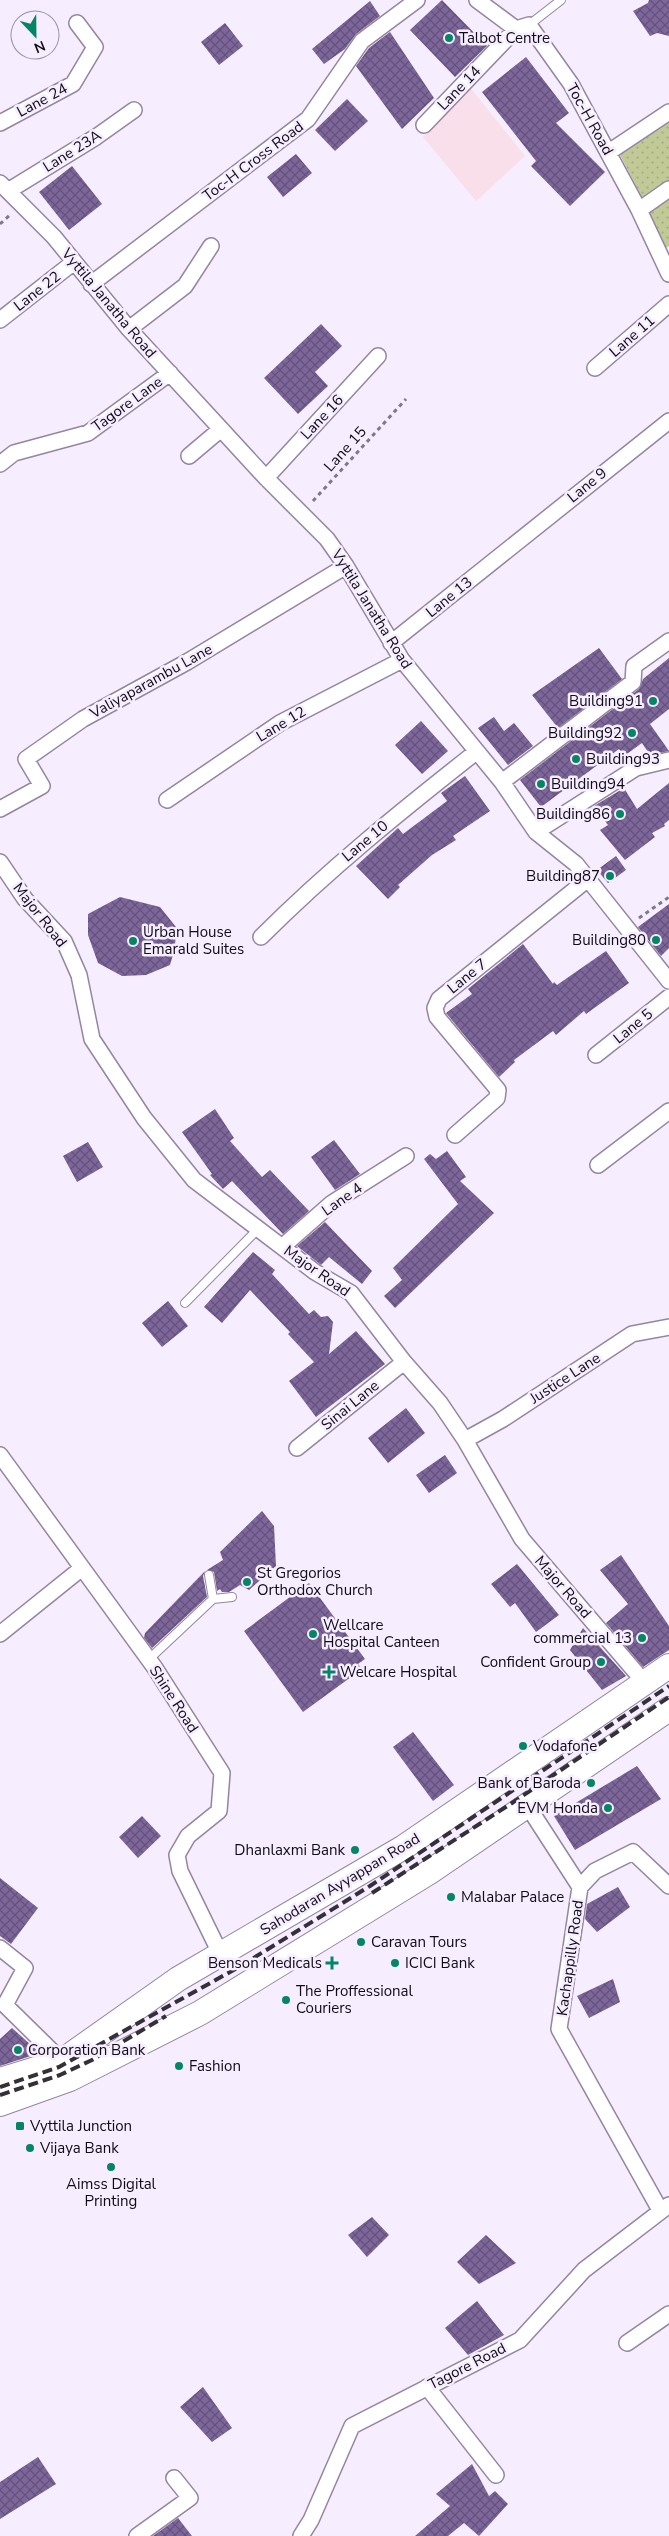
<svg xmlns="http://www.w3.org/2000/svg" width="669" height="2536" font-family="'Nunito Sans',sans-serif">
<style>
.commercial{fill:#f8dfe9}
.grass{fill:url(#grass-dots)}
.building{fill:url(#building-cross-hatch)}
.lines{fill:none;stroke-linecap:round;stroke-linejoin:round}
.lane-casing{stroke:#9485a1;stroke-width:10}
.street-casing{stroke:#9485a1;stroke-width:18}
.primary-casing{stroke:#9485a1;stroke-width:26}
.path{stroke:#7f7886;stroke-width:3;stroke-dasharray:4 4;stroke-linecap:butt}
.lane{stroke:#fff;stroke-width:8}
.street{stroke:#fff;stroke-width:15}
.primary{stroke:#fff;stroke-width:24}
.rail{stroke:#352f3a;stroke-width:4;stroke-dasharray:10 5;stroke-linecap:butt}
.poi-dot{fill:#058466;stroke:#f6edff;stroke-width:2}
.labels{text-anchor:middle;stroke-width:5;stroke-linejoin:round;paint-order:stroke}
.poi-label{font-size:15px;fill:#100b15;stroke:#f6edff;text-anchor:start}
.street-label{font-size:15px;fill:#100b15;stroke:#f6edff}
</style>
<defs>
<pattern id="grass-dots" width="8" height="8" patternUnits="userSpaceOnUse" patternTransform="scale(1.25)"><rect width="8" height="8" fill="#c1ca97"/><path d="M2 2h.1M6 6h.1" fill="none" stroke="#a5ac81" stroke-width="1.8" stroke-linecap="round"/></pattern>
<pattern id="building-cross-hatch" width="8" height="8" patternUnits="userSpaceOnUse" patternTransform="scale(1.25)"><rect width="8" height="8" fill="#7d6699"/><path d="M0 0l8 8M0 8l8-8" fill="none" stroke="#65527c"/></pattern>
</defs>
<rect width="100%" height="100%" fill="#f6edff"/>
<path class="commercial" d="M469,86l56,70 -49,45 -53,-64z"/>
<path class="grass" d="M669,119v64l-25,18 -25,-48z
M669,197v49l-7,4 -15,-38z"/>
<path class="building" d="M442,0l45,46 -32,31 -45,-47z
M649,0h20v36l-12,-3 -7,3 -17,-25 15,-8z
M370,1l10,15 -24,18 -11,15 -21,15 -12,-15z
M225,23l18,23 -24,19 -18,-23z
M390,32l44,66 -32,31 -46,-63 13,-18z
M526,57l43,56 -13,10 49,49 -35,34 -39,-40 5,-5 -54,-69z
M347,99l21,22 -33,30 -20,-21z
M296,154l16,19 -29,24 -16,-20z
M72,166l30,38 -33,26 -30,-38z
M321,324l21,22 -27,26 13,14 -30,28 -34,-36z
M599,648l23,31 -64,49 -26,-33z
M669,658v51l-19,15 19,27 -19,4 -8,-12 -18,13 -5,-7 -78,58 -21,-27 119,-91 4,-10z
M494,717l10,14 10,-8 19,23 -25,19 -30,-37z
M421,721l27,30 -26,23 -27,-29z
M465,776l25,35 -37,25 3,4 -24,15 -34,30 2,2 -12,12 -32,-33 42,-38 5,6 44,-33 -6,-8z
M669,783v37l-5,4 1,2 -13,7 3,4 -30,23 -25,-30 8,-5 -14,-19 30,-18 13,21z
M616,856l10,14 -18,13 -11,-13z
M120,897l40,10 16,20 -1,21 -5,17 -24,10 -24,1 -24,-13 -10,-28v-21z
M669,904v44l-8,8 -23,-29z
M523,944l30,40 1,-2 3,3 49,-34 23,32 -43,31 -2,-3 -28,24 -3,-4 -39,29 1,2 -16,15 -53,-64 26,-19 -4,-5z
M215,1109l19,29 -4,3 32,36 8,-7 39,41 -26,23 -51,-53 -9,8 -13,-14 2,-1 -30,-42z
M334,1140l26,34 -25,16 -24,-33z
M88,1142l15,25 -26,15 -14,-26z
M447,1151l19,26 -6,4 34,32 -99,95 -11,-12 18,-16 -9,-12 65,-64 -34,-45 6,-5 6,5z
M325,1222l47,49 -10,13 -33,-27 -8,8 -24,-19z
M253,1252l22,18 -3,4 37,40 5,-4 7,7 7,-1 5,6 -4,32 27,-23 29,33 -69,53 -27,-36 25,-19 -26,-28 2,-2 -40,-42 -28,33 -18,-16z
M168,1301l20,25 -26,21 -20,-24z
M406,1408l19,25 -37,30 -20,-25z
M445,1455l12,18 -28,20 -13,-18z
M262,1511l12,15 2,40 -27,24 -9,-5 -11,7h-7l-2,-3 -3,2 -3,-19 -7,-2 16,-10 -3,-8z
M621,1555l48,71v24l-26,17 -37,-44 22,-19 -28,-34z
M517,1564l42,51 -23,17 -21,-29 -5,4 -19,-23z
M205,1571l-2,5 4,21 -55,51 -8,-10 1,-5z
M309,1583l56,76 -7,5 4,5 -59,43 -59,-81z
M583,1628l43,48 -24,14 -32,-40z
M413,1732l41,53 -21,16 -40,-54z
M637,1766l24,33 -86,51 -21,-34z
M142,1816l19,20 -23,22 -19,-21z
M0,1878l38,30 -27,36 -11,-8z
M618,1887l12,20 -33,25 -12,-13 2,-15z
M613,1979l7,23 -31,16 -12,-22z
M12,2028l28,25 -40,13v-27z
M372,2217l17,18 -22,22 -19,-22z
M486,2235l30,28 -37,21 -22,-22z
M477,2301l27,34 -36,20 -23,-27z
M203,2387l29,41 -20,14 -32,-35z
M38,2457l18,27 -56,35v-37z
M472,2464l17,32 6,-5 13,13 -29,32 -15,-13 -16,13h-33l35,-30 -14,-12z
M178,2518l14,18h-39z"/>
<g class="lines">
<defs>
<path id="lane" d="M529,25l32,-25
M185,1303l73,-74
M209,1575l4,24
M148,1660l65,-61 19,-2"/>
<path id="street" d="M477,0l39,29 13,-4 42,59 68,126 30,64
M0,123l73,-39 22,-37 -18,-24
M424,125l92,-96
M609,152l60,-40
M0,183l54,54 75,92 137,149 61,61 19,27 56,94 100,122 34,50 40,32 93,117
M8,191l88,-54 38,-27
M639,210l30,-21
M91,284l217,-165 54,-78 55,-41
M0,320l74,-58
M129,329l56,-43 26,-40
M595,368l74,-64
M189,456l32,-27
M0,464l14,-11 74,-20 82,-60
M266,478l112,-122
M391,643l278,-222
M502,782l131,-100 1,-16 35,-25
M167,800l113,-77 122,-63
M0,809l42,-23 -16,-27 57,-40 104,-57 159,-96
M536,832l100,-64 33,-8
M0,862l25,37 39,42 15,34 13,64 52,79 50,62 121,92 36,21 53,69 36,41 25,37 57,99 123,144
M261,937c67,-67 140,-126 215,-185
M596,1055l73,-58
M455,1135l42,-37 1,-8 -61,-73 -2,-9 4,-9 149,-120
M598,1165l71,-54
M282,1247l50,-44 74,-47
M465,1440l38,-21 129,-85 37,-7
M297,1448l107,-86
M0,1455l155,213 67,105 -3,38 -31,25 -11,19 3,16 41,84
M0,1634l82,-66
M527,1805l53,82 -21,142 101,181
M580,1887l15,-16 38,-19 36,34
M0,1948l25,20 -20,37 57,56
M627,2343l42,-29
M427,2387l69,88
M137,2536l53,-38 -16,-20
M301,2536l10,-16 41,-94 168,-86 64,-70 85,-65"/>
<path id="primary" d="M0,2080l62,-19 116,-82 226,-132 265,-181
M0,2104l70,-25 130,-66 228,-140 241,-164"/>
</defs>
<use href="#lane" class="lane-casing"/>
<use href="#street" class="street-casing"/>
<use href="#primary" class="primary-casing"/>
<path class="path" d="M0,224l10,-9
M313,501l93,-102
M639,918l30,-21"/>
<use href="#lane" class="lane"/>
<use href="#street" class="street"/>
<use href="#primary" class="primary"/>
<path class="rail" d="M372,1893l140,-90 157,-106
M0,2087l59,-20 180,-100 131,-81 299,-200
M0,2095l60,-20 32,-15 74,-44"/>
</g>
<g class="poi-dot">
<circle cx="449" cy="38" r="5"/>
<circle cx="653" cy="701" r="5"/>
<circle cx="632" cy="733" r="5"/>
<circle cx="576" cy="759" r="5"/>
<circle cx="541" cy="784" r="5"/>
<circle cx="620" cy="814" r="5"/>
<circle cx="610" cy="876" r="5"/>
<circle cx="656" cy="940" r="5"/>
<circle cx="133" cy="941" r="5"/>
<circle cx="247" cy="1582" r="5"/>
<circle cx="313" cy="1634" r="5"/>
<circle cx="642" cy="1638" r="5"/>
<circle cx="601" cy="1662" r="5"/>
<path d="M326.5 1664.5h5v5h5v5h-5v5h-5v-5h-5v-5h5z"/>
<circle cx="523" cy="1746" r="5"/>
<circle cx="591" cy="1783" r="5"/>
<circle cx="608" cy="1808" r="5"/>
<circle cx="355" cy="1850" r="5"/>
<circle cx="451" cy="1897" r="5"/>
<circle cx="361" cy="1942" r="5"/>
<path d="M329.5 1955.5h5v5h5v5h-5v5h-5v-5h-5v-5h5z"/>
<circle cx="395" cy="1963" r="5"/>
<circle cx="286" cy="2000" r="5"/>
<circle cx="18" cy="2050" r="5"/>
<circle cx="179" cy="2066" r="5"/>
<rect x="15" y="2121" width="10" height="10" rx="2.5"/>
<circle cx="30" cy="2148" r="5"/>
<circle cx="111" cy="2167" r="5"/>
</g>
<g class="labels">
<g class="poi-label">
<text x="459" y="43">Talbot Centre</text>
<text x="643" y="706" text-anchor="end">Building91</text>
<text x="622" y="738" text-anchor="end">Building92</text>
<text x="586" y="764">Building93</text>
<text x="551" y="789">Building94</text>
<text x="610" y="819" text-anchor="end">Building86</text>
<text x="600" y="881" text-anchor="end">Building87</text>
<text x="143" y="937">Urban House<tspan x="143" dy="17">Emarald Suites</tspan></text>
<text x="646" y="945" text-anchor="end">Building80</text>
<text x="257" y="1578">St Gregorios<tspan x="257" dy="17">Orthodox Church</tspan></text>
<text x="323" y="1630">Wellcare<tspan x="323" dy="17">Hospital Canteen</tspan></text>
<text x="632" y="1643" text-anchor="end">commercial 13</text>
<text x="591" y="1667" text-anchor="end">Confident Group</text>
<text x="340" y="1677">Welcare Hospital</text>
<text x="533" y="1751">Vodafone</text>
<text x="581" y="1788" text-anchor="end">Bank of Baroda</text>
<text x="598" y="1813" text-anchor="end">EVM Honda</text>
<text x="345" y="1855" text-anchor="end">Dhanlaxmi Bank</text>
<text x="461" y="1902">Malabar Palace</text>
<text x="371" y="1947">Caravan Tours</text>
<text x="322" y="1968" text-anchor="end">Benson Medicals</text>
<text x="405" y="1968">ICICI Bank</text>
<text x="296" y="1996">The Proffessional<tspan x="296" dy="17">Couriers</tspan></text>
<text x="28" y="2055">Corporation Bank</text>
<text x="189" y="2071">Fashion</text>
<text x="30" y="2131">Vyttila Junction</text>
<text x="40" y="2153">Vijaya Bank</text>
<text x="111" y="2189" text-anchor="middle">Aimss Digital<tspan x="111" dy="17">Printing</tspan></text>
</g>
<g class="street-label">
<text transform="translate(459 88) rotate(-46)" y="5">Lane 14</text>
<text transform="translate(42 100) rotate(-28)" y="5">Lane 24</text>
<text transform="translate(590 119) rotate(61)" y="5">Toc-H Road</text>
<text transform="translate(72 151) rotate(-32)" y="5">Lane 23A</text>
<text transform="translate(253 161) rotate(-37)" y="5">Toc-H Cross Road</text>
<text transform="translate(37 291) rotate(-38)" y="5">Lane 22</text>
<text transform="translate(109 303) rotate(50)" y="5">Vyttila Janatha Road</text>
<text transform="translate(632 336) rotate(-41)" y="5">Lane 11</text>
<text transform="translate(127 404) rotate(-36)" y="5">Tagore Lane</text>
<text transform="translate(322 417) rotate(-47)" y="5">Lane 16</text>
<text transform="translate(345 449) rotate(-48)" y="5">Lane 15</text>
<text transform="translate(587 485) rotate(-39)" y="5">Lane 9</text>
<text transform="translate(449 597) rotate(-39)" y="5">Lane 13</text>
<text transform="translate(372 609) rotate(58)" y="5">Vyttila Janatha Road</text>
<text transform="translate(151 681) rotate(-29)" y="5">Valiyaparambu Lane</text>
<text transform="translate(281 724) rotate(-31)" y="5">Lane 12</text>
<text transform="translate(365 841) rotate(-40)" y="5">Lane 10</text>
<text transform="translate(40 915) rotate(52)" y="5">Major Road</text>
<text transform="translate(467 976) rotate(-39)" y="5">Lane 7</text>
<text transform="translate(633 1026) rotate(-39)" y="5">Lane 5</text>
<text transform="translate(342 1199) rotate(-35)" y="5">Lane 4</text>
<text transform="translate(317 1271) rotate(35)" y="5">Major Road</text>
<text transform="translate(565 1378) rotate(-33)" y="5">Justice Lane</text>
<text transform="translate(350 1405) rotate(-39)" y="5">Sinai Lane</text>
<text transform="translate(563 1587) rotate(49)" y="5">Major Road</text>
<text transform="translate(174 1699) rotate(57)" y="5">Shine Road</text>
<text transform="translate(340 1884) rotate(-31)" y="5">Sahodaran Ayyappan Road</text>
<text transform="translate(570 1958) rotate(-82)" y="5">Kachappilly Road</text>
<text transform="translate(467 2366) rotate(-27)" y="5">Tagore Road</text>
</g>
</g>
<g transform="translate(35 35) rotate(158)"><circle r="24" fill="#f6edff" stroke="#9a93a1"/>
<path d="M0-4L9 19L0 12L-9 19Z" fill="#058466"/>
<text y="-8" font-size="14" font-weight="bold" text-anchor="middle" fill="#100b15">N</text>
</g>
</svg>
